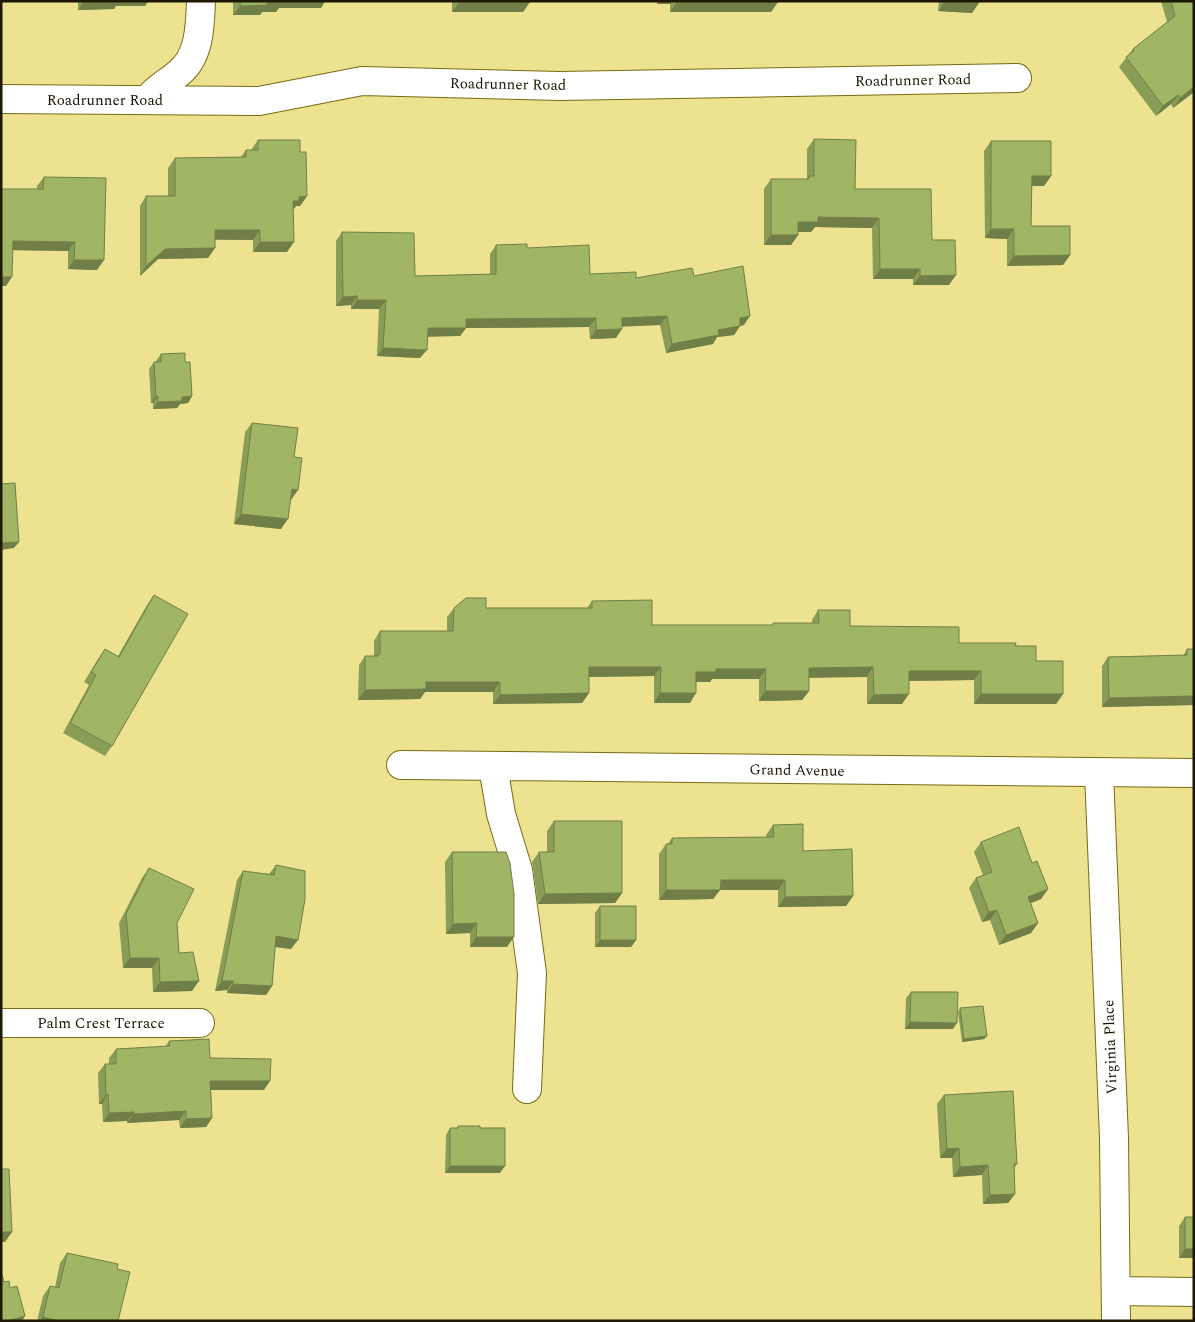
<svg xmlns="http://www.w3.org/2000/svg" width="1195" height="1322" font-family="Spectral,serif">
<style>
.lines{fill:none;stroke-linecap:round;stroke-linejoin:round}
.minor-casing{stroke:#776b13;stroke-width:30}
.minor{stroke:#fff;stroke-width:28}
.wall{fill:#8a9d57}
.shaded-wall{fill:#707f47}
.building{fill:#a0b665;stroke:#707f47}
.labels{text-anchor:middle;stroke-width:4.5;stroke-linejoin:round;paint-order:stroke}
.street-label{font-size:15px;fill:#1c1801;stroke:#fff}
</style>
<rect width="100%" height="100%" fill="#ede290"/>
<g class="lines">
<defs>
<path id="minor" d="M1,99l258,2 103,-20 198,5 457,-8
M147,100c9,-12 22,-18 33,-28 20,-17 20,-47 21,-71
M401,765l793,8
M493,766l8,48 17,56 14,103 -5,116
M1099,773l15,365 2,183
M1,1023h199
M1116,1291l78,1"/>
</defs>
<use href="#minor" class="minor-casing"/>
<use href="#minor" class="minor"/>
</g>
<path class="wall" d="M78,1h70l-3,5h-29l-2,3 -36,1z
M233,1h92l-4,7h-42l-3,4h-14l-2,3h-27z
M452,1h78l-7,11h-71z
M657,1h121l-7,11h-101v-8h-13z
M939,1h40l-7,12 -34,-2z
M1161,1h33v91l-21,16 -2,-4 -15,12 -37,-49 14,-18 34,-27z
M814,139l41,50 77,51 17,45h-36v-6h-40l-1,-51 -57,-1 -4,5h-13v3l-7,10h-27v-56l7,-10h35l1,-1v-29z
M258,140l42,12 7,44 -7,10h-4l-3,4 -6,42h-34v-12h-38v8l-7,10 -50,1 -18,17v-70l6,-10h22v-28l7,-10 66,-1 5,-7h5z
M991,141l60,35 -7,10h-12l-1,40 39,29 -7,10 -56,1v-27l-22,-1 -1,-87z
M44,177l53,93 -29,-1v-18l-56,-1 -6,36 -5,-97h36v-3z
M342,232l73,44 75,-2v-20l6,-9 31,3 63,26 46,4 58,-2 50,49 -4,1 -6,9 -17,2 -4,7 -47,9 -6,-28 -38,1 -6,12 -26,1 -1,-12 -123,1 -6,8h-33l-7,22 -43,-2 2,-47h-28v-4l-15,1v-65z
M161,354l24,8 7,34 -4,7 -8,1 -3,4 -24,1v-6h-2l-2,-34 5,-7h2v-1z
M252,423l42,34 -3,43 -10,29 -47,-5 11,-92z
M154,595l-42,151 -7,10 -42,-23 26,-48 -5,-3 14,-23 7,-10 13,7 29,-51z
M592,601l60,24h120l1,-2h39v-3l6,-10 32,16 109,17 56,3 21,15 27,33 -7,10h-82v-24l-65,1 -7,23h-35v-27h-58v14l-7,9 -43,1v-22h-47l-2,3h-14l-6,21h-36v-27l-65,1v16l-7,10 -89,1v-12h-68l-5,7 -62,1 1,-35 6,-9h9v-15l6,-10h67v-14l7,-9h133z
M1187,649h7v56l-92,2v-41l6,-9 75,-1z
M554,821l68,72 -7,10 -77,1 -6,-42 7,-10h8v-21z
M773,825l80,71 -7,10 -68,1v-17h-58l-7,9 -54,1v-46l7,-10h2l4,-6 94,-1v-2z
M981,842l51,21 16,26 -7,10 -10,4 7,20 -7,10 -32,12 -9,-25 -8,2 -13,-34 7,-10 7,-3 -9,-23z
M452,852l55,95h-37v-14l-24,1 -1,-72z
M276,865l15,84 -16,-2 -3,39 -6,9 -39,-2v-3l-12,1 22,-111 6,-9 26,3z
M149,868l28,55 2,30 13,38 -39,1 -1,-24h-29l-4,-45 23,-45z
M600,906l36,34 -5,7h-36v-34z
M911,992l42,37h-48l1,-31z
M960,1008l27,28 -3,3 -22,3 -4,-30z
M169,1041l41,17 54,32h-53l1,28 -6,9 -26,1 -1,-8 -52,3v-2l-24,1 -1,-18h-3l-1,-31 7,-9h4v-6l7,-9 49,-2z
M1194,1080v34h-1z
M944,1095l73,69 -3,5 1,25 -7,9 -25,1 -1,-29 -29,2 -1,-19h-12l-3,-54z
M458,1126l22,2 20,45h-55l1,-38 4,-7h7z
M1185,1217l9,41h-15v-32z
M67,1253l50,16 1,52h-81l6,-25 7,-10 5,1 5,-24z"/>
<path class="shaded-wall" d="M84,1h64l-3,5h-29l-2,3 -36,1z
M281,1h44l-4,7h-42l-3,4h-14l-2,3h-27l7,-9z
M659,1h13l-2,3h-13z
M945,1l34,2 -7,10 -34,-2z
M459,2h71l-7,10h-71z
M677,2h101l-7,10h-101z
M1194,87v5l-21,16 7,-10z
M1178,95l-7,9 -15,12 7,-10z
M1032,176h19l-7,10h-19z
M307,196l-7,10h-4l-4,5 1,-10 6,-4z
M818,217l61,1 -7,10 -57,-1 -4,5h-20l7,-10z
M991,229h23l-7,10 -22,-1z
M215,230h45l-7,10 -45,-1z
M771,235h27l-7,10h-27z
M13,241l62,1 -7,9 -62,-1z
M260,242h34l-7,10h-34z
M215,248l-7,10 -50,1 -18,17 6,-10 19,-17z
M1070,255l-7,10 -56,1 7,-10z
M74,260h30l-7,10 -29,-1z
M880,269h40l-7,10h-40z
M956,275l-7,10h-36l7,-9z
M1,277h11l-6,9h-5z
M357,296l-6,9 -15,1 7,-9z
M357,300h29l-7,9h-28z
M667,316l-7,9 -45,2 7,-9z
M750,316l-6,9 -4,1 -6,9 -17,2 -4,7 -47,9 6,-9 46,-14 22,-12z
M596,318l-7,9 -123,1 -6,8 -39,1 7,-9 38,-9z
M622,329l-6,9 -26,1 6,-9z
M383,348l44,2 -7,8 -43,-2z
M156,396h2l-5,7h-2z
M192,396l-4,7 -8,1 -3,4 -24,1 5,-7 24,-5z
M292,489l6,1 -7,10 -6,-1z
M241,514l47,5 -7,10 -47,-5z
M19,542l-5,6 -13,2v-7z
M589,667h72l-7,9 -72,1z
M873,667l-6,10 -65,1 7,-10z
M716,669h50l-7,10h-47l-2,3h-21l7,-10z
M909,671h72l-7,9 -72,1z
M426,682h74l-7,10h-68l-5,7 -62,1 7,-10z
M765,691h44l-7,9 -43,1z
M589,693l-7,10 -89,1 7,-9z
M660,693h36l-6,10h-36z
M909,694l-7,10h-35l7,-9z
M981,694h82l-7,10h-82z
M1194,696v9l-92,2 7,-9z
M721,880h64l-7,10h-58l-7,9 -54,1 7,-10z
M1048,889l-7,10 -20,8 7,-10z
M622,893l-7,10 -77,1 7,-10z
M853,896l-7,10 -68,1 7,-10z
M997,910l-7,10 -8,2 7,-10z
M477,923l-7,10 -24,1 7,-10z
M1038,923l-7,10 -32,12 7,-10z
M276,936l22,4 -7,9 -22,-3z
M476,937h38l-7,10h-37z
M600,940h36l-5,7h-36z
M130,958h29l-7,10h-29z
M199,981l-7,10 -39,1 7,-10z
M222,981h11l-6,9 -12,1z
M233,984l39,2 -6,9 -39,-2z
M910,1022l47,1 -4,6h-48z
M987,1036l-3,3 -22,3 2,-3z
M210,1081h60l-6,9h-60z
M108,1094l-6,10h-3l7,-9z
M186,1111l-7,9 -52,3 6,-9z
M134,1112l-7,9 -24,1 6,-9z
M212,1118l-6,9 -26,1 6,-9z
M959,1148l-7,10h-12l7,-9z
M988,1165l-6,10 -29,2 7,-10z
M450,1166h55l-5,7h-55z
M1015,1194l-7,9 -25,1 7,-9z
M1,1232h11l-7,10h-4z
M1185,1249h9v9h-15z
M25,1316l-3,5h-14z
M43,1317l16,4h-19z"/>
<path class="building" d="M240,1h43v1h-16v3l-27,1z
M459,1h71v1h-71z
M677,1h101v1h-101z
M945,1h34v2z
M1171,1h23v86l-14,11 -2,-3 -15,11 -37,-49 8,-6 -1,-2 42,-33z
M814,139l42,1 -1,49h76l1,51h23l1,35 -36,1v-7h-40l-1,-51 -61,-1v5h-20v13h-27v-56h38v-3h5z
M258,140h42v12h6l1,44 -8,1v4h-6l1,41h-34v-12h-45v18l-50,1 -19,17v-70h29v-38l71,-1v-7h12z
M991,141h60v35h-19l-1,50h39v29l-56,1v-27h-23z
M44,177l62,1 -2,82h-30l1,-18 -62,-1 -1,36h-11v-88h42z
M342,232l72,1 1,43 81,-2v-29l31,-1v4l62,-3 1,29 46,-2v6l56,-10 2,8 49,-10 7,50 -10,2v8l-22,4 1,5 -47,9 -5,-28 -45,2v11l-26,1v-12l-130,1v9h-38l-1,22 -44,-2 3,-48h-29v-4l-14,1z
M185,353v9h5l2,34 -10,1v4l-24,1v-6h-2l-2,-34h7v-8z
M252,423l46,5 -4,29 8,1 -4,32 -6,-1 -4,30 -47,-5z
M15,483l4,59 -18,1v-59z
M154,595l34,19 -76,132 -42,-23 26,-48 -5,-3 14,-23 14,8z
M466,598h20v10h106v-7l60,-1v25h121v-2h46l-1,-13h32v16l109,1v16h57l-1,3h21v15h27v33h-82v-23h-72v23l-35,1 -1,-28 -64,1v23h-44l1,-22h-50v3h-20v21h-36l1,-26h-72v26l-89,2v-13h-74v7l-61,1v-34h13v-2h2v-23h73l1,-23z
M1187,649h7v47l-85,2 -1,-41 79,-2z
M554,821h68v72l-77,1 -6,-42h15z
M803,824v27l49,-2 1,47 -68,1v-17h-64l-1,10h-54v-46h6v-6l102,-1 -1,-12z
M1019,827l13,36 5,-2 11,28 -20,8 10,26 -32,12 -9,-25 -8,2 -13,-34 16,-6 -11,-30z
M452,852h54l4,11 4,31v43h-38l1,-14 -24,1z
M276,865l29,6v28l-7,41 -22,-4 -4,50 -39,-2v-3h-11l21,-110 31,4z
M149,868l45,21 -17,34 2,30 14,-1 6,29 -39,1 -1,-24h-29l-4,-44z
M600,906h36v34h-36z
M911,992h47l-1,31 -47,-1z
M983,1006l4,30 -23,3 -4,-31z
M209,1039l1,19 61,1 -1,22h-60l2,37 -26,1v-8l-53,3 1,-2 -25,1 -1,-19 -2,1 -1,-31h11v-15l54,-3 -1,-5z
M1013,1091l4,73h-3l1,30 -25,1 -2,-30 -28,2 -1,-19 -12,1 -3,-54z
M458,1126h22v2h25v38h-55v-38h8z
M1,1169h8l3,63h-11z
M1185,1217h9v32h-9z
M67,1253l51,11 -1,5 13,3 -12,49h-59l-16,-4 7,-31 9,2z
M1,1271l3,11 5,-1 1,7 7,-2 8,30 -17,5h-7z"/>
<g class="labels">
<g class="street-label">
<text transform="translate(913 80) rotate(-1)" y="5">Roadrunner Road</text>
<text transform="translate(508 84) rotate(1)" y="5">Roadrunner Road</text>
<text x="105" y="105">Roadrunner Road</text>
<text transform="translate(797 770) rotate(1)" y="5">Grand Avenue</text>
<text x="101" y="1028">Palm Crest Terrace</text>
<text transform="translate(1110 1047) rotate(-92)" y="5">Virginia Place</text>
</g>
</g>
<rect width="1195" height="1322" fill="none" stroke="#1c1801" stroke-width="5"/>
</svg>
